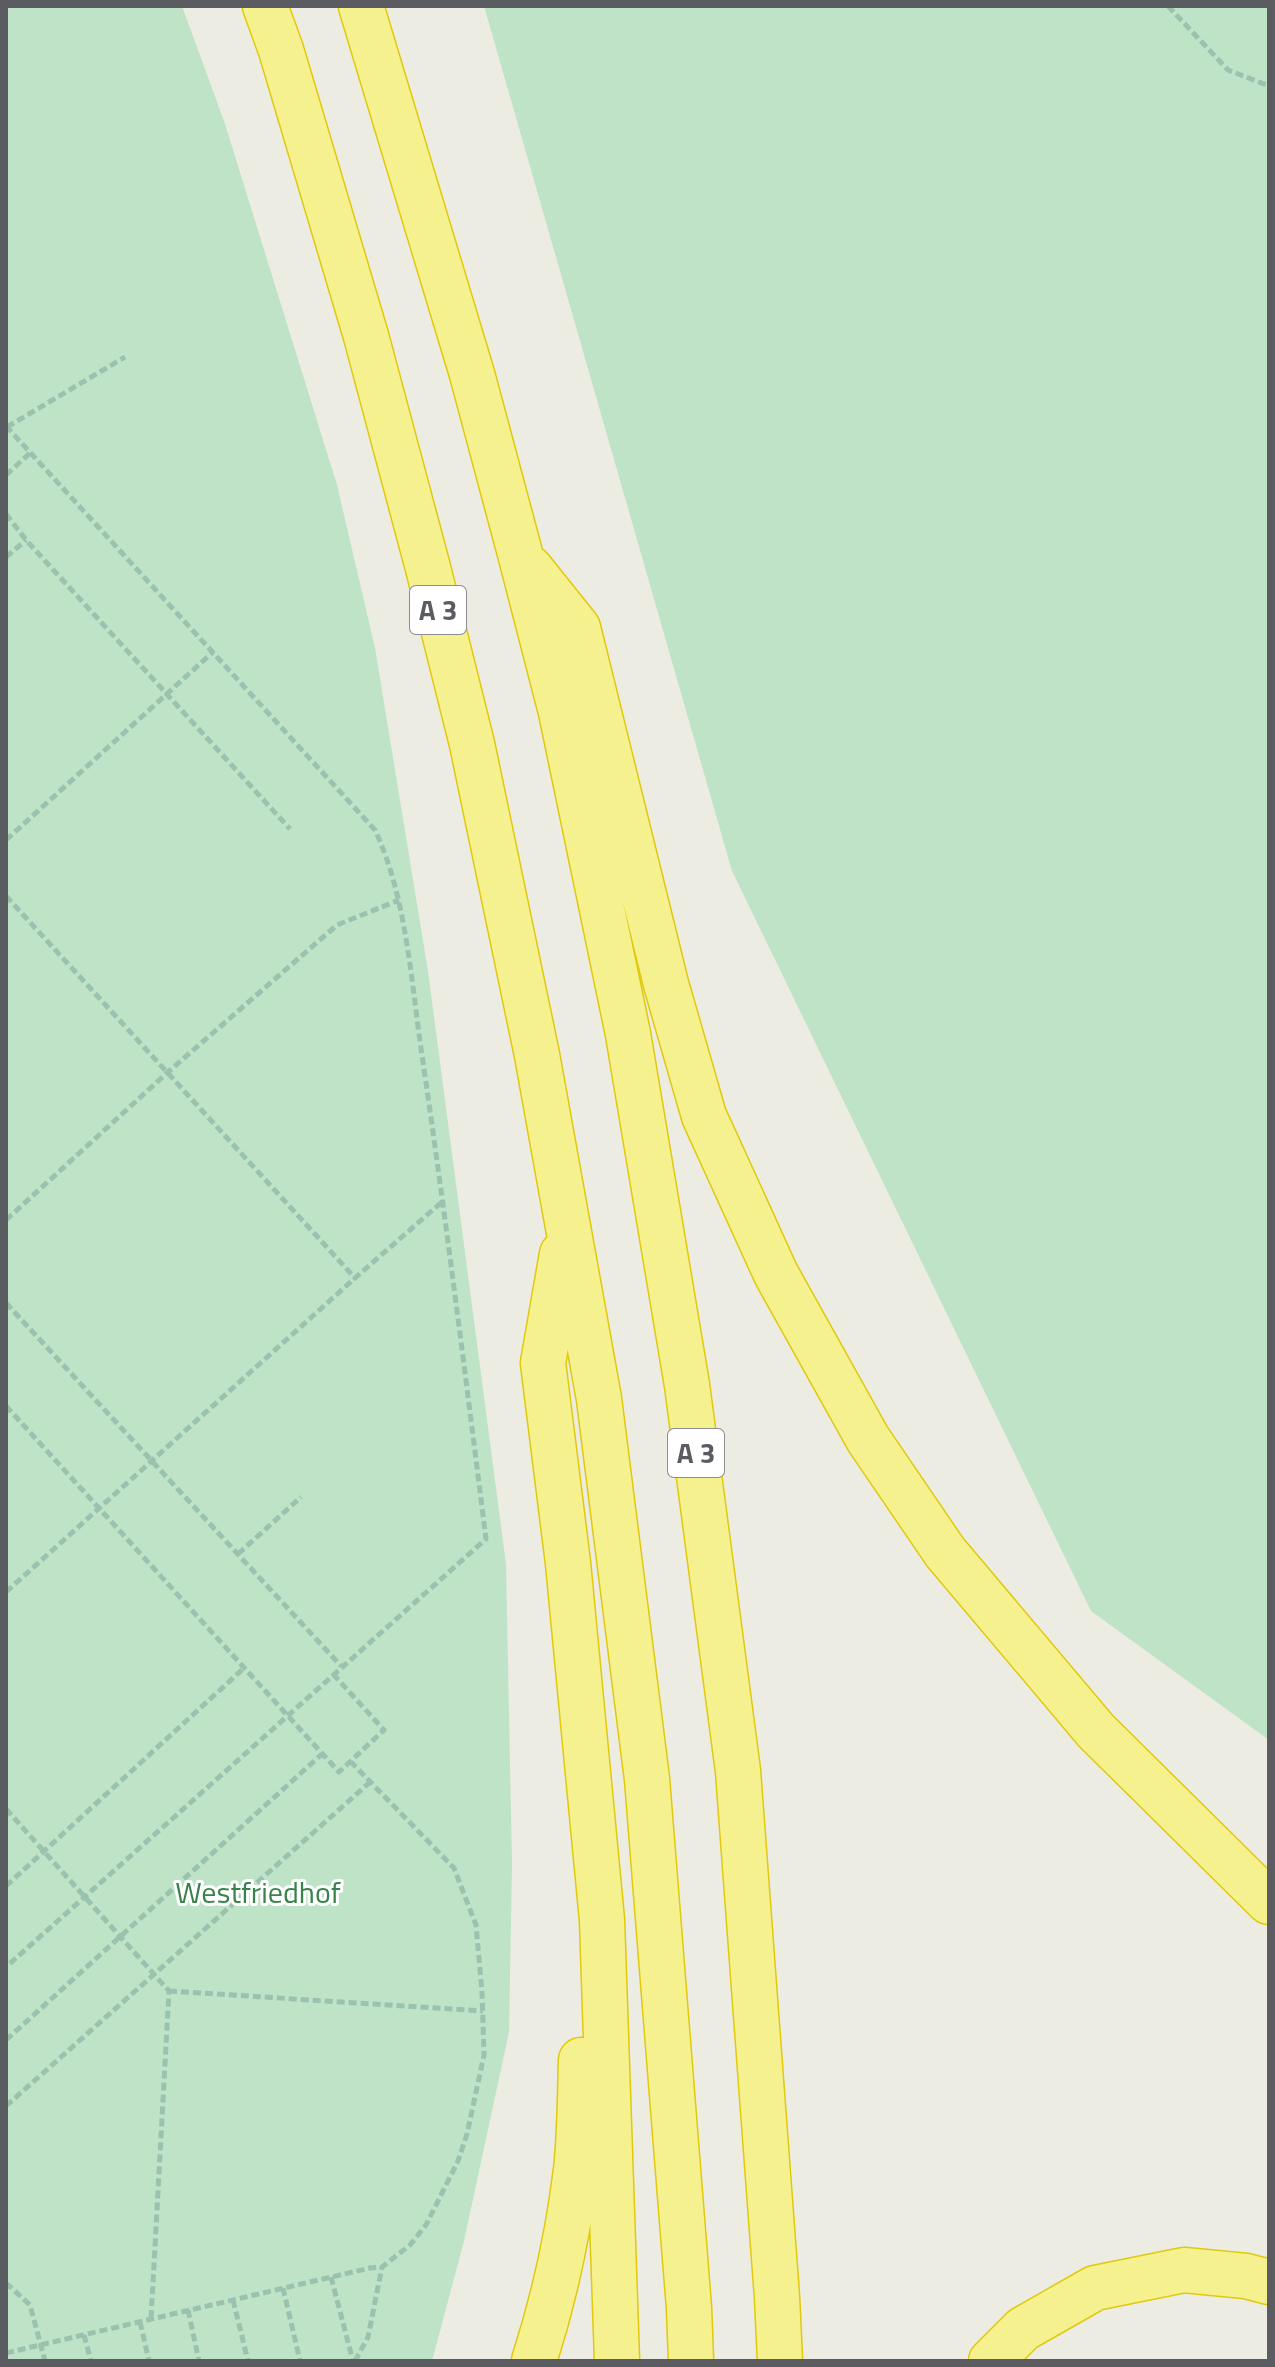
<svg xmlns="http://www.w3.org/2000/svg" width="1275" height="2367" font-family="'Titillium Web',sans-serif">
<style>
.green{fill:#bfe3c6}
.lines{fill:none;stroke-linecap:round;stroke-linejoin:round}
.highway-casing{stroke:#e1c90d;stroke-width:47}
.path{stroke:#99c3ae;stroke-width:5;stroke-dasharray:8 4;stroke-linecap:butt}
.highway{stroke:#f6f18f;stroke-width:44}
.labels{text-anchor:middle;stroke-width:6;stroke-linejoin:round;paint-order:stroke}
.shield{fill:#fff;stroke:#8c8d91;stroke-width:2}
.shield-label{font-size:28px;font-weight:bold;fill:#5a5c62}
.park-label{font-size:30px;fill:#39824b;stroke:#fff}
</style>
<rect width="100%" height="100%" fill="#ecece2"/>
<path class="green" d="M6,6h176l43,118 112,361 38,163 53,323 78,593 6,300 -3,168 -45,209 -32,120h-426z
M484,6h785v1734l-178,-129 -359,-740z"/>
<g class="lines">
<defs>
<path id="highway" d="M265,6l16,44 85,286 62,232 44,176 65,311 62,344 48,380 42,529 2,53
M361,6l111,368 49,183 40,155 67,322 59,351 51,386 39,526 3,64
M530,568l48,60 88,356 38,132 72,158 92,165 77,113 151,179 173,171
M562,1254l-19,109 25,200 34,357 15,441
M534,2361c20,-62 34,-126 42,-191 4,-36 4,-74 5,-110
M991,2361l32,-32 72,-41 89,-18 62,6 23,6"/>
</defs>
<use href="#highway" class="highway-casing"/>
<path class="path" d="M1168,6l60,64 41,16
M6,426l369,404c33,71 36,155 48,232 23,158 43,318 63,477l-480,428
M7,427l118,-70
M6,475l24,-22
M6,514l20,26 264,289
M6,557l20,-17
M6,840l207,-188
M6,896l349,382 88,-77
M6,1220l162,-148 169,-147 62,-25
M6,1303l335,363
M6,1406l333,366 45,-42 -51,-56
M238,1554l63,-57
M6,1592l349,-314
M6,1809l163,182 -18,328
M6,1886l238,-218
M169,1991l314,20
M6,2040l316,-286
M6,2106l363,-323
M331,2277l22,84
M6,2283l24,22 15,56
M283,2288l17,73
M233,2300l15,61
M188,2310l11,51
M140,2322l9,39
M84,2335l7,26
M6,2353l364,-85 12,-1 28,-22 16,-20 32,-64 9,-27 17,-79 -2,-63 -6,-67 -22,-57 -103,-106
M355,2361l13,-24 14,-70"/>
<use href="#highway" class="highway"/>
</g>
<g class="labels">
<g class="shield">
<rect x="410" y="586" width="56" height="48" rx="6"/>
<rect x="668" y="1429" width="56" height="48" rx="6"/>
</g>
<g class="shield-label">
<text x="438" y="620">A 3</text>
<text x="696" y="1463">A 3</text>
</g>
<g class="park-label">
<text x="258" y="1903">Westfriedhof</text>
</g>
</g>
<rect width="1275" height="2367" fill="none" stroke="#5a5c62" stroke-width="16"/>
</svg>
